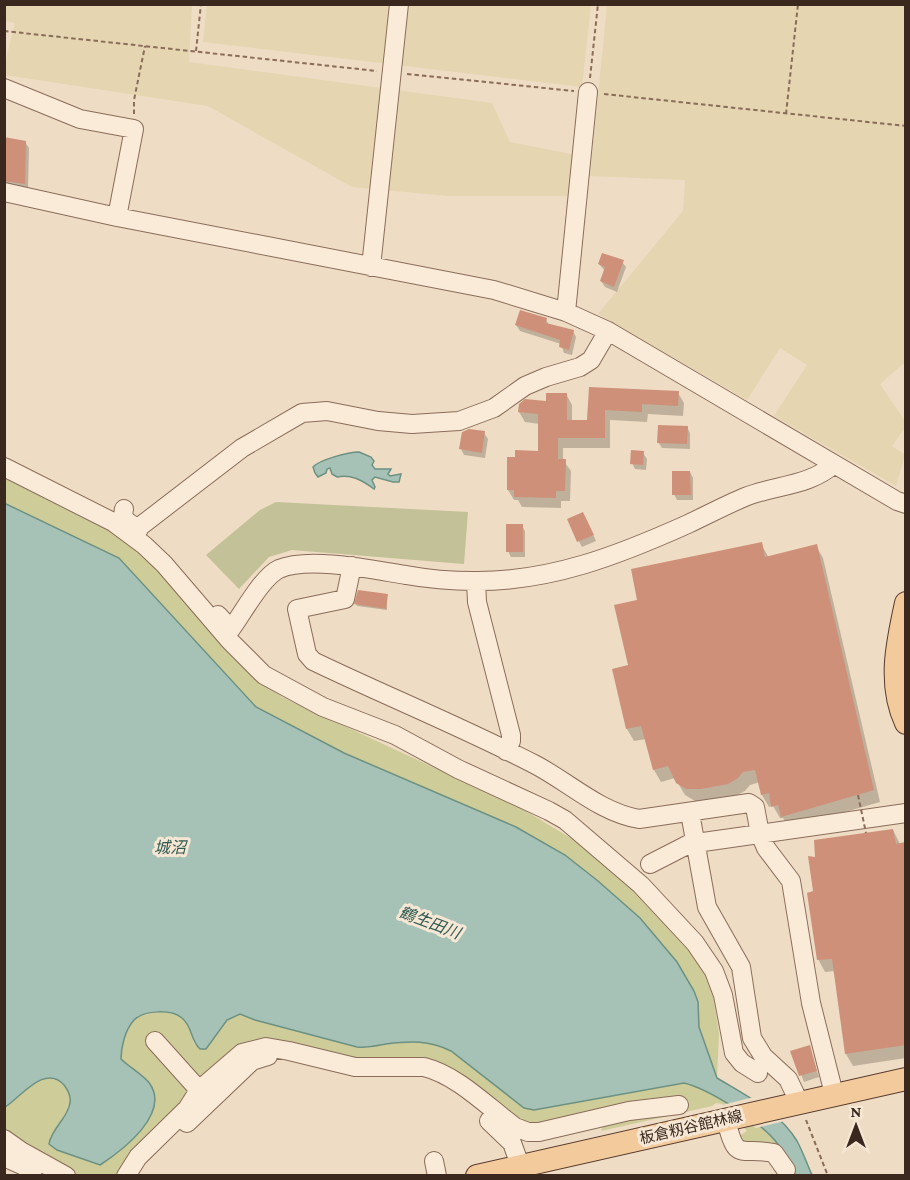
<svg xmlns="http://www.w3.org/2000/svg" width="910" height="1180" font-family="'Crimson Pro','Noto Sans JP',serif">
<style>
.farmland{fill:#e5d5b1}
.green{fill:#cecc98}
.cemetery{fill:#c2c197}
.water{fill:#a6c2b6;stroke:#6c9182;stroke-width:1.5}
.pier{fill:#efdcc4}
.shadow{fill:#0003}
.building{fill:#ce9079}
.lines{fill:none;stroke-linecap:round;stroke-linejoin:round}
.minor-casing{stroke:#8a6c5a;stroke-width:20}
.major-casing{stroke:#583b2e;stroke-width:24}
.path{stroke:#8a6c5a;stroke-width:2;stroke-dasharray:4.5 3;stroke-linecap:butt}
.minor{stroke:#faead8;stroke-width:18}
.major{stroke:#f3ca9b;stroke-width:22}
.path-bridge{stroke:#8a6c5a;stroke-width:2;stroke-dasharray:4.5 3;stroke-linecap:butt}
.labels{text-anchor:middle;stroke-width:6;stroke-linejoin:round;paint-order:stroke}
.street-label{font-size:15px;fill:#3a271e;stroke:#f6e7d4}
.water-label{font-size:16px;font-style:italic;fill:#2d5a50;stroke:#f6e7d4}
</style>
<rect width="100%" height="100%" fill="#efdcc4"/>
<path class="farmland" d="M5,5h187l-3,57 303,41 18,39 66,13 -1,41h-127l-96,-9 -144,-81 -203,-31v-12l10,-40 -10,-2z
M207,5h384l-9,82 -379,-45z
M607,5h298v361l-2,-2 -23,20 25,37v7l-13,18 13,9 -9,31 -122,-70 33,-51 -27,-17 -33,52 -149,-86 85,-103 2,-31 -95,-4z"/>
<path class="green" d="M4,478l109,50 34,25 109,126 28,19 235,109 65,39 53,46 59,65 9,14 7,16 7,47 -2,44 -18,-51 -1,-25 -4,-11 -17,-29 -37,-44 -42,-37 -33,-26 -49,-28 -172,-74 -88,-46 -137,-149 -114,-55z
M155,1012c26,0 34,7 39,32l34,-24 12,-6 15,6 112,28 39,-7h16l16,4 13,6 83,59 150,-27c32,8 70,37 94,60v3l-35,-2 -4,-8 8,-5 -25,-27 -6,-1 -4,3 -111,25 5,-12 -73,9 -76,-49 -203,-34 -2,-5 -9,3 2,5 -44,37 -37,-46 -9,-8 -9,8 49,53 -73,83h-45l-25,-11 -47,-30 -1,-27c14,-7 24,-24 39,-28 14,-3 31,10 27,25 -3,11 -14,24 -20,33l7,13 43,15 45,-88 -11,-5 -13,-12c0,-12 4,-35 15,-42 5,-3 14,-5 19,-6z"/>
<path class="cemetery" d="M276,502l192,10 -4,52 -172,-14 -23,7 -30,32 -33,-34 54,-45z"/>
<path class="water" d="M359,452l12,5 3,4 -2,4 3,4h16l-3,5 2,2 11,-2 -2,8h-6l-18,-5 -3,3 3,7 -1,2c-12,-9 -23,-15 -37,-12l-5,-3 -2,-6 -3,1 -1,4 -8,4 -3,-4 -2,-6c6,-7 35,-15 46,-15z
M4,503l115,55 137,149 88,46 172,74 49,28 33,26 42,37 37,44 17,29 4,11 1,25 18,51c28,17 63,34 80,63 6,11 10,23 15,34h-17c-4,-11 -10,-23 -18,-32 -16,-21 -68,-54 -93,-60l-150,27 -10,-2 -73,-57c-22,-11 -41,-10 -65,-7 -10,2 -18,4 -29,3l-102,-27 -15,-6 -13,6 -21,29h-6c-10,-9 -7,-22 -18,-31 -11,-9 -38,-8 -48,2 -9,10 -13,27 -13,39 8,8 24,17 29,25 20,30 -27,66 -50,81l-43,-15 -8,-6c2,-15 19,-26 21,-41 1,-6 -2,-13 -6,-18 -19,-22 -44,13 -59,22z"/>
<path class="pier" d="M754,1097l31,24 -29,7 -34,-23z"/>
<path class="shadow" d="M4,139l21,3 4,6 -1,41 -24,-3z
M622,262l4,5 -9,25 -12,-5 -4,-6 4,-10 -6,-7z
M546,320l4,6 23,5 3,6 -4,18 -8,-2 -3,-9 -41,-13 -4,-6z
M590,388l88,5 6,10 -1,13 -35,-2 -1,8 -37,-2v28h-47v12l8,11 -1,30h-9v7l-39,-1 -4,-7h-4l-6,-10 31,-38v-28l-14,-2 -6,-10 47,-18 6,11v17h17z
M687,427l3,6v16l-28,-1 -4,-6z
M484,433l4,6 -3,19 -21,-3 -3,-6z
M643,453l4,6 -1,11 -11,-1 -3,-6z
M690,472l3,6v22h-16l-3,-6z
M586,519l10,22 -14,6 -14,-27z
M522,526l3,5v26h-14l-3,-6z
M761,544l8,14 47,-12 7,12 57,244 -91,26 -6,-10h-3l-7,-12 -4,1 -7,-12 -2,-13 -10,3 -5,6 -10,5 -26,5h-14l-10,-6 -10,-17 -14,4 -7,-12 -8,-31 -12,2 -7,-12 3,-63 9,-65z
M387,595v15l-30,-4 -1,-2z
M893,830l7,14 6,3v211l-53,8 -7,-12 -11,-83 -10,1 -7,-13 -3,-68 2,-33z
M809,1047l10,30 -15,5 -12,-30z"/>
<path class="building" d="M4,137l22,4 -1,43 -21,-3z
M602,253l22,7 -10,27 -14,-6 5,-14 -7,-3z
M520,310l27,8 -1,5 28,7 -5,20 -10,-3 1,-7 -45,-15z
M589,387l90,4 -1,15 -36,-2v8l-37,-2v28h-47v21h8l-1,32h-9v7l-42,-1v-7h-7v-33h8v-7l23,1v-37l-20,-2 1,-8 6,-5 21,2v-8h21v27h20z
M658,425l30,1 -1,18 -30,-1z
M469,429l16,2 -3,22 -23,-4 3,-17z
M631,450l13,1 -1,14 -13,-1z
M672,471h18l1,24h-19z
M583,512l11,23 -17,7 -10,-23z
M506,524h17v28h-17z
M762,542l3,15 52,-13 57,246 -93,27 -3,-12 -7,2 -2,-14 -8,2 -6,-25 -12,2 -5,6 -10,6 -27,5h-15l-10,-6 -8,-17 -15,4 -12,-44 -15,3 -14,-60 16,-4 -14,-60 23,-5 -6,-31z
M358,590l30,4 -2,15 -32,-5z
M893,829l3,15 9,-2 1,8v195l-61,9 -13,-95 -15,1 -10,-67 6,-2 -5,-35 7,1 -1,-17z
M810,1045l7,26 -18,5 -9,-25z"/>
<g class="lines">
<defs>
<path id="minor" d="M4,88l76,31 54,10 -17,88
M4,192l113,25 377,73 72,22 42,19 289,170 9,3
M371,267l28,-263
M566,312l22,-220
M4,467l109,55 31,23 20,19 66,77 34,34 59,32 72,28 63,34 91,42 16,9 76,65 54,58 19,28 9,24 11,58 8,10 16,10
M124,509c-3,12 6,14 15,20
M138,528l104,-80 60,-35 25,-2 51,10 34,3 47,-3 35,-13 31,-22 21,-9 34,-10 11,-7 17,-29
M352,566l-7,33 -48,10 10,45 6,7c73,35 149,66 221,103 35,18 65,48 105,55l110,-16 6,4 5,27 6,14 25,33 20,122 23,91
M476,581l1,21 34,133v6l-5,10
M218,615l13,14c12,-16 31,-52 48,-60 30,-13 95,1 127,6 22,4 45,6 68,6 76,1 145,-26 214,-57 19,-9 38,-19 57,-27 30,-12 65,-11 89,-33
M690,813l17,94 34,60 11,71 11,18 25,23 11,23
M650,864l39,-20 217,-31
M155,1041l44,49
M726,1119c10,45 14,27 48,34l12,17
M489,1121l23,22 12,33
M187,1123l65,-62 16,-5
M4,1139l17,12 45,25
M4,1157l29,13
M434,1161l3,15
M126,1176l12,-19 49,-48 12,-19 43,-37 24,-6 23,4 66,16h69c33,8 64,40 91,60l13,5h11l90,-21 50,-6"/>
<path id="major" d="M906,603c-9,41 -18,81 0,120
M477,1176l429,-97"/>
</defs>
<use href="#minor" class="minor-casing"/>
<use href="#major" class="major-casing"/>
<path class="path" d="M4,31l373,40
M196,51l5,-47
M407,74l167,17
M590,78l8,-74
M604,94l302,32
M134,114v-14l11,-54
M786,114l12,-110
M806,1120l22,56"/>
<use href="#minor" class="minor"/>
<use href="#major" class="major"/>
<path class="path-bridge" d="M858,795l8,38"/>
</g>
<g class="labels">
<g class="street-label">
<text transform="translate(691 1127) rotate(-13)" y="5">板倉籾谷館林線</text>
</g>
<g class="water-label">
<text x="170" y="853">城沼</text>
<text transform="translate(430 922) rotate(21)" y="6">鶴生田川</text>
</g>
</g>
<rect width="910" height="1180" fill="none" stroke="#3a271e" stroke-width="12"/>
<g transform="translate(856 1126)" stroke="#f6e7d4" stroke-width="4.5" paint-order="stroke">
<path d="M0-4.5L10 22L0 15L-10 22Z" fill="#3a271e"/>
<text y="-9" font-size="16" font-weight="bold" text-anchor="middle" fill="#3a271e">N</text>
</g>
</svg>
